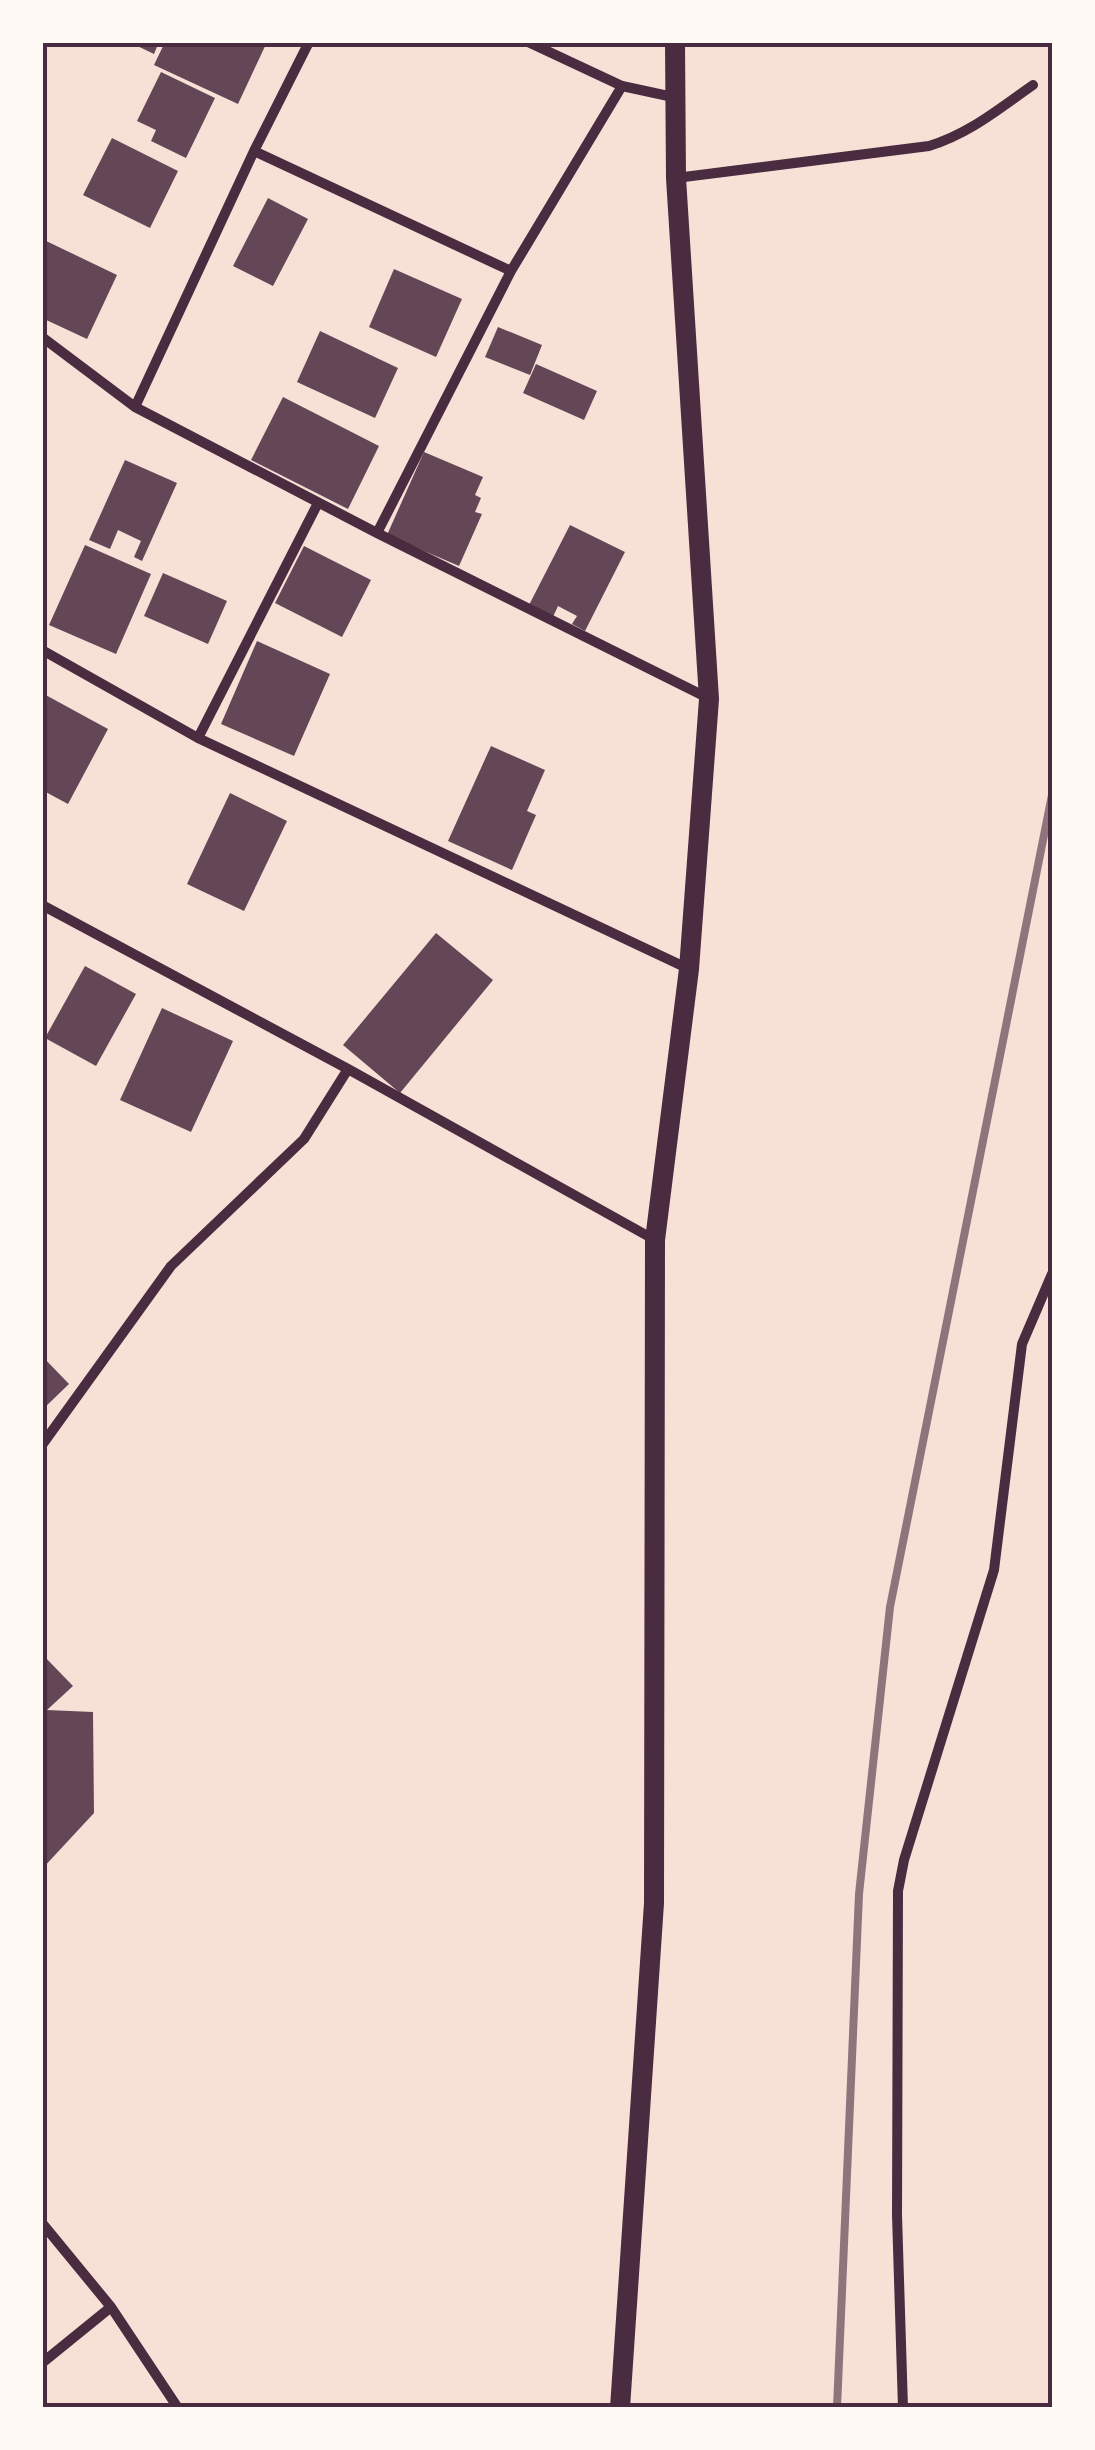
<svg xmlns="http://www.w3.org/2000/svg" width="1095" height="2450" font-family="Literata,serif">
<style>
.building{fill:#644757}
.lines{fill:none;stroke-linecap:round;stroke-linejoin:round}
.minor{stroke:#4a2c40;stroke-width:10}
.secondary{stroke:#4a2c40;stroke-width:20}
.rail{stroke:#8f747c;stroke-width:8}
.neatline{fill:none;stroke:#4a2c40;stroke-width:4}
</style>
<rect width="100%" height="100%" fill="#f7e1d7"/>
<path class="building" d="M129,42h30l-5,12z
M165,42h102l-29,62 -84,-39z
M161,72l54,26 -29,60 -35,-17 5,-11 -19,-9z
M112,138l66,33 -28,57 -67,-33z
M268,198l40,21 -35,67 -40,-20z
M42,239l75,36 -30,64 -45,-21z
M394,269l68,30 -26,58 -67,-30z
M498,327l44,18 -12,30 -45,-18z
M320,331l78,37 -23,50 -78,-36z
M536,364l61,27 -13,29 -61,-27z
M283,397l96,49 -31,63 -97,-49z
M424,452l59,25 -8,18 6,3 -6,14 7,2 -23,52 -72,-31z
M125,460l52,23 -35,78 -8,-4 7,-16 -23,-11 -8,19 -21,-9z
M570,525l55,27 -40,79 -13,-7 5,-8 -19,-10 -6,13 -24,-12z
M85,545l66,29 -35,80 -67,-29z
M304,546l67,34 -29,57 -67,-34z
M163,573l64,28 -19,43 -64,-28z
M257,641l73,33 -36,82 -73,-32z
M42,693l66,36 -40,75 -26,-14z
M491,746l54,24 -18,41 9,4 -24,55 -64,-29z
M230,793l57,28 -43,90 -57,-27z
M436,933l57,47 -93,113 -57,-48z
M85,966l51,28 -40,72 -51,-28z
M162,1008l71,33 -42,91 -71,-32z
M42,1356l27,28 -27,26z
M42,1654l31,32 -26,24 46,2 1,101 -52,56z"/>
<g class="lines">
<path class="minor" d="M528,42l94,44 51,11
M254,151l257,120
M676,178l253,-32c40,-12 71,-38 104,-61
M42,337l93,70 242,126 331,165
M135,407l119,-256 55,-109
M377,533l134,-262 111,-185
M42,650l156,88 491,231
M198,738l120,-235
M42,905l306,164 307,171
M42,1445l129,-179 133,-127 44,-70
M42,2223l69,84 67,101
M42,2363l69,-56
M903,2408l-6,-193 1,-324 6,-31 90,-290 28,-226 30,-70"/>
<path class="secondary" d="M620,2408l34,-505 1,-663 34,-271 20,-270 -33,-521 -1,-136"/>
<path class="rail" d="M837,2408l22,-514 31,-287 162,-812"/>
</g>
<rect width="1095" height="2450" fill="none" stroke="#fffaf5" stroke-width="90"/>
<rect x="45" y="45" width="1005" height="2360" class="neatline"/>
</svg>
